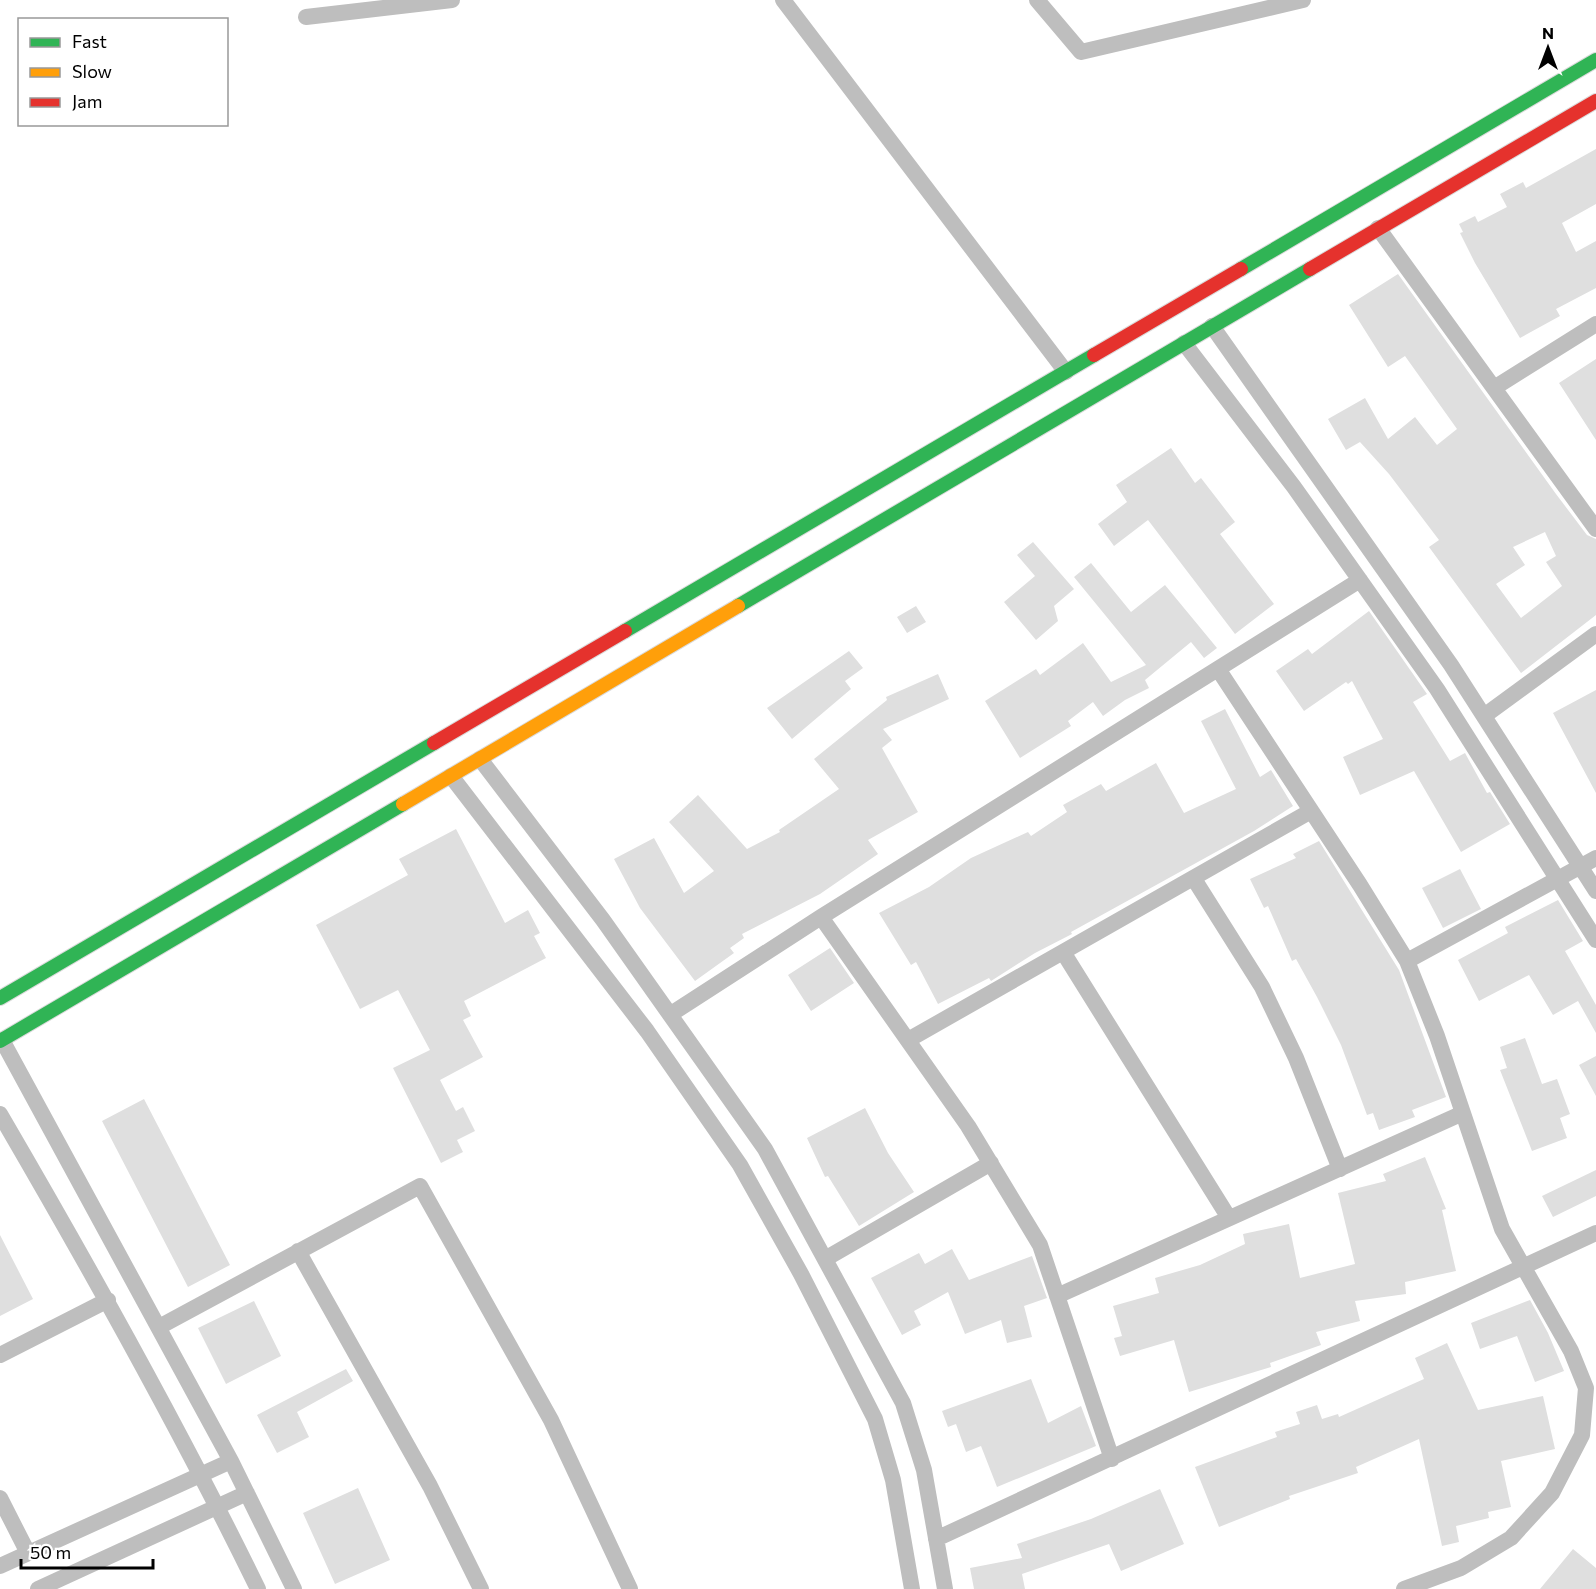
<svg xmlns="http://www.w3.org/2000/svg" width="1596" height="1589" font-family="Commissioner,sans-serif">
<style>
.building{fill:#dfdfdf;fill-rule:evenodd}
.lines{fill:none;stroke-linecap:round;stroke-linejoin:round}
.fast-casing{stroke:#dbdbdb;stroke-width:16}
.slow-casing{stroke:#dbdbdb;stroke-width:16}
.jam-casing{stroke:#dbdbdb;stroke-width:16}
.street{stroke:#bebebe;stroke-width:16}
.fast{stroke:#30b455;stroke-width:14}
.slow{stroke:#ff9f0a;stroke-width:14}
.jam{stroke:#e5322d;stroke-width:14}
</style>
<rect width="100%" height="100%" fill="#fff"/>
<path class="building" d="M1596,149v55l-34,19 14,29 20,-11v47l-40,21 4,7 -40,22 -45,-75 -15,-30 3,-1 -4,-8 16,-8 3,6 29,-15 -7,-13 23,-12 3,6z
M1398,274l158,220 31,41 9,4v76l-75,58 -92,-126 10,-7 -50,-66 -29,-32 -14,8 -18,-31 37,-21 23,41 27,-22 22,28 20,-16 -52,-73 -17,11 -39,-62zM1545,532l11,24 -10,6 16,24 -41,32 -25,-34 29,-19 -12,-18z
M1596,359v81l-37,-57z
M1171,448l24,35 6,-5 34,44 -15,12 54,70 -39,30 -87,-114 -34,26 -16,-22 29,-22 -11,-17z
M1033,542l41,47 -20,17 4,15 -22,19 -32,-38 31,-26 -18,-21z
M1091,563l40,49 34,-27 52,63 -13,10 -13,-16 -46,38 4,8 -24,12 -22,16 -10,-14 -25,19 3,5 -51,32 -35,-57 51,-32 4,6 43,-32 28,39 35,-17 -72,-88z
M916,606l10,16 -19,11 -10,-16z
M1369,611l58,83 -14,8 37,59 15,-8 22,40 3,-1 20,32 -49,28 -47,-81 -54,24 -17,-38 40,-18 -31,-58 -4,3 -2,-2 -42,29 -28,-40 32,-22 4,5z
M849,651l14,17 -18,13 6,8 -59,50 -25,-31z
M938,674l11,25 -66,30 9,11 -10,8 36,64 -50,28 10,14 -58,40 -78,40 2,4 -14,10 4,5 -39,28 -55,-73 -26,-49 40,-21 30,55 30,-22 -45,-49 29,-27 49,54 33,-17 -1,-2 60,-41 -25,-30 73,-59 -1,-3z
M1596,690v103l-43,-80z
M1225,709l35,68 11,-7 22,36 -39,25 -183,101 1,2 -37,19 -44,28 -2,-3 -51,26 -22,-42 -5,3 -32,-52 50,-26 42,-29 57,-26 3,4 36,-24 -4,-7 38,-21 5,7 50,-28 28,50 52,-24 -35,-68z
M456,829l49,94 23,-13 12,23 -6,3 12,22 -82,43 7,15 -8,4 20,37 -43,23 16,31 7,-4 12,24 -18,9 6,12 -22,11 -48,-95 37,-18 -32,-60 -38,19 -44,-84 92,-50 -9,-16z
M1319,841l80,129 47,127 -34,13 3,7 -36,13 -6,-17 -6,2 -26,-70 -24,-48 -21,-38 -4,2 -24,-55 -4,2 -14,-29 46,-21 -3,-4z
M1460,869l21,40 -38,19 -21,-40z
M1558,900l25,41 -18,10 31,54v28l-18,-32 -25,14 -24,-40 -50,26 -21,-41 50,-27 -3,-6z
M830,948l24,35 -43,28 -23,-36z
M1525,1038l17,46 15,-5 13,35 -10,4 7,20 -35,13 -32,-81 7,-2 -7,-21z
M1596,1056v40l-17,-31z
M144,1099l86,166 -42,22 -86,-166z
M865,1108l23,45 26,39 -55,34 -31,-50 -3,1 -18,-39z
M1425,1157l21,52 -4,1 14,61 -51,11 1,12 -51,7 5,20 -44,11 5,13 -51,18 1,4 -82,25 -15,-52 -54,16 -6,-18 8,-2 -9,-30 46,-13 -4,-15 45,-13 45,-21 -2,-10 46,-10 11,54 55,-14 -17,-71 48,-12 -3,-7z
M1596,1170v26l-43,21 -11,-21z
M0,1235l33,64 -33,17z
M952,1249l17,31 63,-24 15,42 -23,8 8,31 -25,6 -6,-23 -36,14 -17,-42 -34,19 7,14 -19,10 -31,-57 48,-25 6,11z
M1530,1300l18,33 16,38 -29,11 -18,-46 -37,13 -9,-26z
M254,1301l27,55 -55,28 -28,-56z
M1447,1343l31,67 65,-14 12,53 -54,12 10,46 -23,5 1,6 -33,8 3,16 -17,4 -23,-107 -63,28 2,6 -69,23 1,3 -71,28 -24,-60 82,-30 -2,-5 25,-8 -4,-12 21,-7 5,14 16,-5 1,3 85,-38 -9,-21z
M346,1369l7,12 -56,31 12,25 -32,16 -20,-38z
M1031,1379l17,44 33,-17 15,40 -99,41 -16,-41 -15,6 -10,-28 -8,3 -6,-16z
M358,1488l32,72 -55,24 -32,-71z
M1160,1489l24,55 -63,27 -12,-27 -87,30 3,15h-51l-4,-21 52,-10 -5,-14 74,-25z
M1573,1549l23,19v21h-56z"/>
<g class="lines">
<defs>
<path id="fast" d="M1241,269l355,-209
M738,606l572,-337
M625,631l469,-276
M0,998l434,-255
M0,1041l403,-237"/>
<path id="slow" d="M403,804l335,-198"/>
<path id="jam" d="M1310,269l286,-168
M1094,355l147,-86
M434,743l191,-112"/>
</defs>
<use href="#fast" class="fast-casing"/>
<use href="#slow" class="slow-casing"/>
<use href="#jam" class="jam-casing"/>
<path class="street" d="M783,0l283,372
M1037,0l44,52 222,-52
M306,17l146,-17
M1378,228l218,301
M1212,326l239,339 145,226
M1184,343l110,144 143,202 159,251
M1494,388l102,-64
M1218,669l142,216 47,76 30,75 65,193 69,122 15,37 -4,47 -30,58 -41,45 -50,30 -57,21
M1484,716l112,-82
M480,759l123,161 162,229 138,254 21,67 21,119
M451,776l196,255 93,134 61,109 74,145 18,61 19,109
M1194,879l68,108 34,71 44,111
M821,917l147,209 72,119 72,214
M1063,952l166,266
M1407,961l189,-103
M671,1014l150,-97 539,-337
M2,1040l229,421 63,128
M908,1040l403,-229
M0,1114c91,156 179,313 258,475
M298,1251l132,235 51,103
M825,1259l166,-96
M1057,1296l406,-183
M159,1327l261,-141 131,234 79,169
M0,1355l108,-55
M0,1498l28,55
M936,1539l660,-306
M0,1566l231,-105
M38,1589l209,-96"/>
<use href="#fast" class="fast"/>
<use href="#slow" class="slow"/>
<use href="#jam" class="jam"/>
</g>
<rect x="18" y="18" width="210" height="108" fill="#ffffff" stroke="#999999" stroke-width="1.5"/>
<rect x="30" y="38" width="30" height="9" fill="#30b455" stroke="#999999" stroke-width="1.5"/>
<text x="72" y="48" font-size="18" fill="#000000">Fast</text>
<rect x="30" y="68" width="30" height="9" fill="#ff9f0a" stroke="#999999" stroke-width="1.5"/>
<text x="72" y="78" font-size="18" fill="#000000">Slow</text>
<rect x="30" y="98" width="30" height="9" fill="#e5322d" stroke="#999999" stroke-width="1.5"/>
<text x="72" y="108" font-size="18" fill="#000000">Jam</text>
<g transform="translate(1548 48)" stroke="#ffffff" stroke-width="4.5" paint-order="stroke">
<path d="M0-4.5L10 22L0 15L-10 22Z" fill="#000000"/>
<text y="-9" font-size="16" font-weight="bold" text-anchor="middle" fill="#000000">N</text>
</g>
<path d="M21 1559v9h132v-9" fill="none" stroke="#000000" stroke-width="3"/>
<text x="30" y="1559" font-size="18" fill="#000000" stroke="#ffffff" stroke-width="4.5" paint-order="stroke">50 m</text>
</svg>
